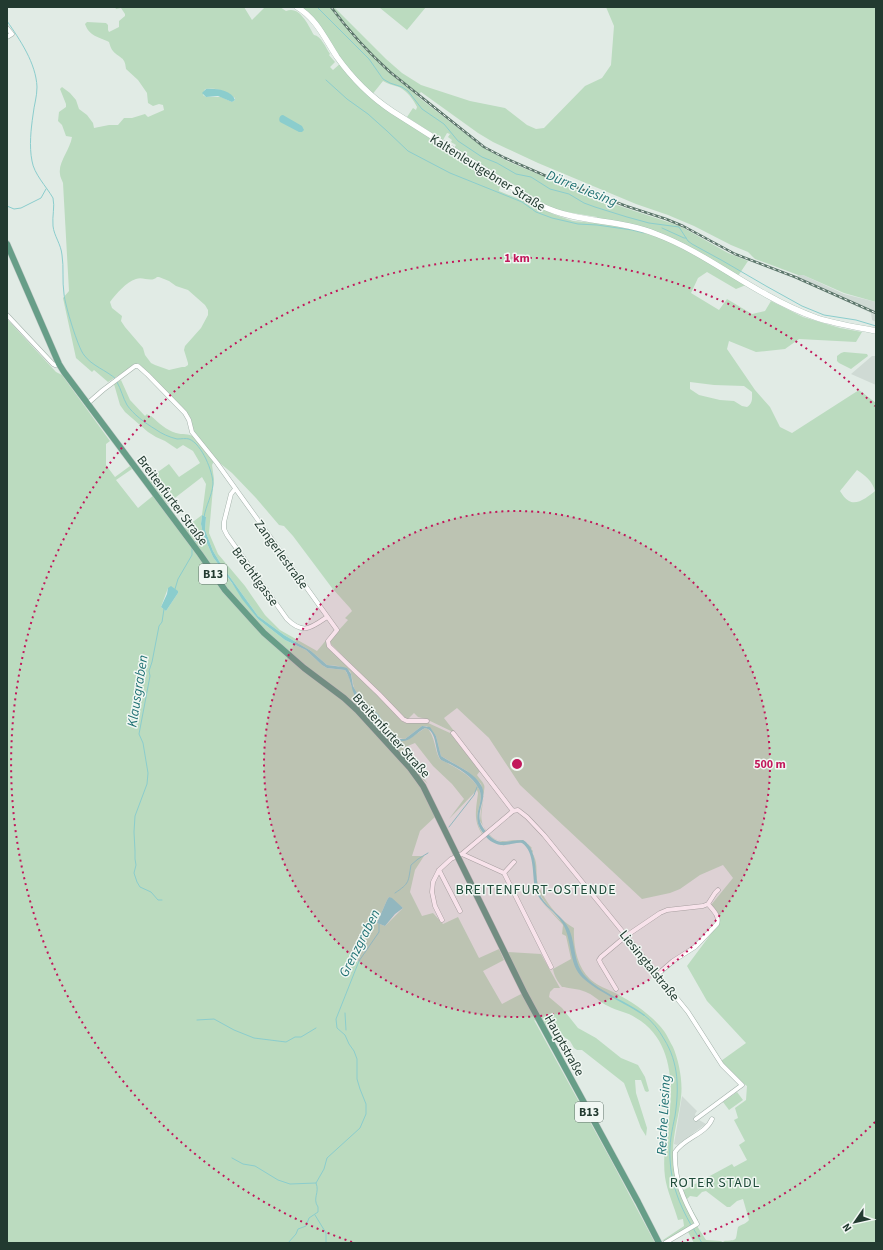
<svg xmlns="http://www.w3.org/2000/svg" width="883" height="1250" font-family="'Source Sans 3',sans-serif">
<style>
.built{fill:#cfdad4}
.green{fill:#bbdbbf;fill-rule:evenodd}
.water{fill:#8bcdcd}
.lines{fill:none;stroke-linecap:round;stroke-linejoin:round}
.stream{stroke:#8bcdcd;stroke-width:1}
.street-casing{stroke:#a4b2ab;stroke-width:5}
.secondary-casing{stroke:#a0b6ab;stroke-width:6}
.primary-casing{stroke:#c1c8c5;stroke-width:7}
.street{stroke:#fff;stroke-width:4}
.secondary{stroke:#fff;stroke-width:5.5}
.primary{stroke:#679e88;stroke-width:6}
.rail-casing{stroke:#5c766b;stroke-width:2.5}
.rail{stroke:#f1f7f3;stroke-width:1;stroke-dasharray:3;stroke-linecap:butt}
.ring{fill:none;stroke:#c2185b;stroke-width:2;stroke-dasharray:2 4}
.labels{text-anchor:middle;stroke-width:3;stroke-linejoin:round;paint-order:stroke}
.shield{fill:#f1f7f3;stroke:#60736a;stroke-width:1}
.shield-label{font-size:12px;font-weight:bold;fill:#223a30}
.street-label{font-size:13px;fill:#223a30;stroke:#f1f7f3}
.water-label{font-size:14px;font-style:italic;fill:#207173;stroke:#f1f7f3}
.neighbourhood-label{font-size:14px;letter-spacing:1px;fill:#1f4b3a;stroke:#f1f7f3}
.centre{fill:#c2185b;stroke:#f1f7f3;stroke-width:2}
.ring-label{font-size:12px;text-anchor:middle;font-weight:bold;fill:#c2185b;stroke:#f1f7f3;stroke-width:3;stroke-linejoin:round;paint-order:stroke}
</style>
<rect width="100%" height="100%" fill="#e1ebe5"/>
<path class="built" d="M798,275h5l41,19 32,8v20l-4,-2 -1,-7 -75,-35z
M872,356h4v29l-25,-11z
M682,1096l15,15 -2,3 2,7 2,-1 7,4 -29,21 -3,-1z"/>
<path class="green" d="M115,7h129l8,13 13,-13h15l6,4c14,-6 22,14 28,24 7,1 12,13 16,19l-1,1 6,7 -5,5 3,3 9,-8 -41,-55h35l-1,1 51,51 16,14 19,12 49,16 35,7 22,17 9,4 8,-1 41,-42 17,-8 9,-13 3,-39 -8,-19h270v295l-32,-9 -41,-18h-5l-43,-16 -7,-7 -17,-7 -37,-19 -26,-11 -32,-11 -98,-41 -45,-21 -15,-9 -57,-41 -4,4 64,50 26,15 88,37 85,28 48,27 20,8 -12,18 10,6 -10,4 -29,-17 -9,6 -7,15 28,17 8,-11 25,15 13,-3 6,-10 32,16 37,11 22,4 -6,10 -57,-3 -14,10 -29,3 -27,-11 -2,8 28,41 15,17 10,20 12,6 67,-43 17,13v840h-150l-3,-2c16,-1 12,0 15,-14 4,-3 8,-3 11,-7l-6,-21 -6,2 -7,6h-3l-21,-16 -4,1 -5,5 -7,-1 -3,3v2l11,19h-1l-11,-18 -4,-11 50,-27 2,3 13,-7 -8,-15 6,-4 -11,-21 4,-2 -3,-10 11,-8 1,-14 -12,-9 -14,-16 25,-18 -39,-42 -20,-35 32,-43v-5l-8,-13 22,-27 -10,-13 -23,10 -20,14 -10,4 -28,6 -122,-114 -31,-47 -32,-30 -13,10 10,13 -1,1 -27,-13 -8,-2 -4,-4 -6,6h-3l-75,-76v-3l18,-20 -3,-2 7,-7 -2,-3 -18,-20 -39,-52 -9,-10 -5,-1 -23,-27 -24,-25 -16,-13 -22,-27 -3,-7 -1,-9 -4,-5 -48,-49 -30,19 -14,-12 -2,2 -16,-14 -13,-60 6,-7 -6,-108c-1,-3 -3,-6 -3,-9 -2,-12 10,-24 12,-37l-6,-1 -4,-11 -4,-4 1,-9 7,-5v-3l-6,-15 2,-2 8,6 6,7 3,9 8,6 6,8 1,5 15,-3h9l6,-7h8l13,-4 3,3 16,-7 -1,-5 -4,-1 -6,2 -5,-3 -1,-10 -9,-13 -12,-11c-1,-13 -6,-10 -13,-18 -2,-2 -3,-6 -4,-9 -10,-5 -20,-6 -24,-18l2,-2 19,1 2,2v5l1,2 10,-5v-6l6,-5v-2l-4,-6 -5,1zM383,81c5,3 10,4 16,6 8,4 14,12 18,20l-1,3 -3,-2 -6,9 36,23 4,-7 3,1 -2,3 4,3 -1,2 5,3 -2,3 78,49 19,11 15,4 31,5 -1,6 -23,-2 -20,-7 -19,-9 -35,-14 2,-9 -130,-86zM205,89c11,-2 20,2 30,9v2l-3,2 -11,-5h-15l-3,-2zM157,277h2l10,4 7,5 12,4 17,15 3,5v5l-7,13 -16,18 -1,4 4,13v2l-3,2h-3l-13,3 -14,-5 -4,-2 -6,-8 -2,-7 -18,-21 -4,-6 1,-5 -10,-8 -2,-6c6,-8 16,-20 26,-23 7,-3 15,4 21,-2zM690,382l24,3 30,1 8,6c0,7 1,11 -5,15l-5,-1 -8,-5 -14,-1 -21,-5 -9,-6zM857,470c8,5 16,12 18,21 -6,5 -18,15 -26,10 -4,-2 -7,-7 -9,-10z
M365,7h42l1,1 18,-1 -19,23 -27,-22z
M7,319l49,53 6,3 48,66 -4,3v21l9,12 15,-11 2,3 -16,11 22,28 16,-13 27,36 21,-16 4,-31 -4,-7 -35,27 -19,-25 21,-15 10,13 21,-14 -7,-12 -10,-6 -6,4 -12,-8 -9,-4 -8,-5 -23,-20 -5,-7 -6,-21 7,-4 9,20 15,16 2,-2 3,3 1,-1c8,7 15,14 25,17 6,2 13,0 18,4 7,6 14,17 20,24l-2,4 2,14 -1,9 -4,45 9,21 27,32 20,29 15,15 37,21 11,-13 -2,5 2,4 53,50 21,24 3,2 21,-1 24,11 30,38 -3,4c2,3 6,7 7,10 1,1 0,6 0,6 0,17 -9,30 6,44 14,15 26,-5 42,13l-1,1 2,2 -1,2c6,8 4,17 5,27 3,16 22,40 37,48 -1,17 3,39 16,51 5,5 14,9 21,12 19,9 40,23 53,40 3,4 6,11 9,16 6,14 10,35 8,50 -2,19 -8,36 -8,55 -1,26 9,49 22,71l-30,18 -4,-1h2l21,-14 -1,-7 -5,1c-4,-14 -11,-29 -13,-43 -3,-23 3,-45 5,-67 3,-34 -1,-73 -34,-92 -8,-6 -19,-7 -28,-12 -7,-3 -13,-10 -20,-13 -7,-4 -16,-4 -24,-6h-2c-4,-5 -8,-11 -9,-18l18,-10 -5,-23 -4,-2 1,-9 -22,-24 19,19 1,-2c-8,-7 -17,-15 -21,-24 -8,-19 0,-39 -17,-54l-21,2 -8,-3 -4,-3 -10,-15 1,-11 3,-14 -3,-12 -14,-13 -26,-15 -5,-20 -9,-10h-5l-17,13c-15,-1 -18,-15 -27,-24 -1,-2 -3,-3 -5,-4 -7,-5 -13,-11 -17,-19 -4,-7 -3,-14 -6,-21l-12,-5 -11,-1 -16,-14 -27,-16 -26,-19 -36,-50 -9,-15 -8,-21 1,-13 -4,-2 -1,9 2,10 10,23 45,62 27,21 21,10 16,15 5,3 18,2 4,7 2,8 7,16 11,11 7,4 15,21 6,3 12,-1 16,-11 3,1c8,9 7,26 13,31 2,1 6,2 8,4 11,6 24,13 30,25 7,15 -10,25 4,45h-1c-9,-14 -6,-24 -4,-41l-1,-3 -28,29 15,-20 -12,-15 -19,-18 -18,-23 -12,5 10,16 15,20 -10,-9 18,41 -16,15 -8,25h12l-9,14 -5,22 12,24 11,-3 10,11 15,-7 21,41 20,-9 5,11 -21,11 19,33 21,-11 -16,-41 34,2 19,34h-6l-4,4 -1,5 13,11 16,20 18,10 25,20 17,7 7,12 4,14 -2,1 -2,-1 -4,-11h-6l1,13 11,35 -1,8 -5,-8 -17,-45 -42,-33h-5l-3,-2 -4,-7 -22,-15 -14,-6 78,142 43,81h-648zM168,588l10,5 -12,18 -5,-4zM389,897l14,11 -18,18 -8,-3 10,-23z
M844,352l23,2 1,2 -17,13 -12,-6 -2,-2v-5l4,-3z
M737,1092l6,8 -14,10 -6,-8z
M697,1226l9,14 15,1 3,2h-30l-6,-11z"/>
<path class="water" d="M206,89c9,-1 26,1 29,11l-3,2 -14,-6 -12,1 -4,-4z
M283,115l19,11 2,4 -2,2h-3l-19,-10c-2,-3 0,-7 3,-7z
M202,515l4,2 -1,13 8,21 9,15 36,50 26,19 27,16 16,14 16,2 4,1 4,6 2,12 7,13 5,5 13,10 14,21 8,4h5l17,-13 8,1 6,9 5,20c13,9 32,15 40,29 7,12 -4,24 -1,36 1,5 5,9 8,13 3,4 8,7 13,8 7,0 15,-2 22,-2 17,10 10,41 18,57 7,12 22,19 28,32 7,16 4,35 17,48 15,16 41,24 59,38l-1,1c-18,-13 -50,-25 -64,-41 -11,-14 -8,-33 -16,-49 -7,-15 -25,-21 -29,-38 -3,-14 0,-36 -13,-45 -7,-1 -14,3 -21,2 -8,-1 -14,-6 -18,-12 -14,-18 3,-29 -4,-44 -7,-14 -24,-23 -38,-29 -7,-9 -3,-29 -16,-32 -7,3 -13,12 -21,13 -18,2 -18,-18 -29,-26 -7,-5 -15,-10 -20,-19 -4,-8 -5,-20 -10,-26l-18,-2 -5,-3 -16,-15 -21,-10 -27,-21 -16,-20 -10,-16 -19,-26 -10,-23 -2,-10z
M171,586l7,5v2l-12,18 -5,-4 6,-13 1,-6z
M389,897l3,1 11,10 -8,6 -10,12 -8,-3 10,-23z"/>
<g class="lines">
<path class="stream" d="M317,7l52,52 14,20 7,4 12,4 6,4 14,18 22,15 14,17 24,16 15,6 19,11 15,3 19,12 19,5 15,9 11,4 32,10 22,6 30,4 9,14 4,3 31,17 43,25 36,20 22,9 32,5 20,6
M7,21c13,19 29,42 30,66 0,10 -3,18 -4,28 -2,14 -4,31 -1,46 2,13 14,25 21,37 2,9 -1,18 0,28 1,10 8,18 9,29 2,12 0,26 2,39 1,11 14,54 20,61 8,11 22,15 32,24
M326,80l21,19 21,15 19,17 21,20 42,22 72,29 14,10 16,6 26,6 19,1 35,5 12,3
M7,206l7,3 7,-1 20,-10 5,-9
M662,228l22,10h2
M117,382c4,7 6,16 10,23 6,9 18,18 28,24 7,5 14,8 22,10 4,0 9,-1 12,0 13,5 24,33 24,45 -1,12 -7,21 -9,33
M195,542l5,-5 2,-7
M175,589l3,-10 14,-24v-8
M449,827l25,-32 3,-8
M395,893c15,-10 13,-11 16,-28l7,-6 10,-6
M162,900h-4l-7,-8 -11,-5 -3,-5 -3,-9 2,-8 -1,-6v-8l-1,-19 1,-16 12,-32 1,-11 -5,-30 -4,-9 11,-58 -1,-5 3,-9 7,-36 3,-4 2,-13
M345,1013l1,17
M644,1015c8,6 15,15 20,24 15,24 15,50 11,77 -3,14 -6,28 -5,43 1,24 9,45 21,66
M197,1020l17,-1 20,11 20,8 32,4 9,-5h6l15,-9
M232,1158l11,6 12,2 23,14 12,4 26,-1
M315,1215l11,18v10
M693,1228l9,15
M288,1243l8,-9 2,-5 8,-3 3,-8 9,-6v-5c-6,-9 2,-14 -2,-24l8,-14 3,-11 33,-30 6,-14v-10l-6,-15 -3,-10v-20l-3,-8 -5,-7 -4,-9 -8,-7 -1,-9 23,-58 20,-29v-10"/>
<defs>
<path id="street" d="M7,28l5,6 -5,3
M7,315l46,49 2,1 4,-1
M87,404l16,-14 32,-24h3l10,9 37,38 4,7 3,12 25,31 120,167 -9,11 1,5 50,48 24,25 4,2h20
M235,489l-4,5 -7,28v7l3,6 60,84c16,16 24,9 40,-2
M453,733l60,78
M513,811l5,-1 9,7 17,18 144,177 34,53 20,20 -46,34
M462,854l42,19 47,94
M439,870l21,41
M504,873l10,-11
M708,904l7,-11 3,-3
M442,920l-7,-14 -3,-14 1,-10 6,-12 12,-11 11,-5 51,-43
M616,989l-15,-25 -2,-4 2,-3 25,-21 34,-23 7,-3 36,-4 5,-2c5,6 12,12 9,20l-22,23 -22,14 -15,13
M665,1243l32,-19c-13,-23 -23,-44 -22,-72 9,-14 31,-18 37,-33"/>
<path id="secondary" d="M297,7c20,12 28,32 40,50 15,21 34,40 55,54l150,95c35,17 77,13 114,28 40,15 74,41 111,61 16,9 33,17 50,23 19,6 39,9 59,13"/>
<path id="primary" d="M7,244l52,120 5,8 136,182 25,36 39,43 40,35 40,30 13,12 53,58 13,18 102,208 113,208 21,41"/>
</defs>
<use href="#street" class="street-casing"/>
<use href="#secondary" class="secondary-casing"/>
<use href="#primary" class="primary-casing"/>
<use href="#street" class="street"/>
<use href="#secondary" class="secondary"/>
<use href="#primary" class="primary"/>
<defs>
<path id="rail" d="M331,7c17,23 37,45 59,65l94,75 21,11 41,18 80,30 40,13 17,7 52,28 60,23 81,36"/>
</defs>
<use href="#rail" class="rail-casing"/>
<use href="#rail" class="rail"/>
</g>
<circle cx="517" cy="764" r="253" fill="#c2185b" fill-opacity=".12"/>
<g class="ring">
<circle cx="517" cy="764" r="253"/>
<path d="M875 1122A506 506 0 0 1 682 1242M352 1242A506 506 0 1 1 875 406"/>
</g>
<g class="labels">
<g class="shield">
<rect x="199" y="564" width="28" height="20" rx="3"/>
<rect x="575" y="1102" width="28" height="20" rx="3"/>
</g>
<g class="shield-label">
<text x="213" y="578">B13</text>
<text x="589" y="1116">B13</text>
</g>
<g class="street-label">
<text transform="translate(488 172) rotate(32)" y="5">Kaltenleutgebner Straße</text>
<text transform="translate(173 500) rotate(53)" y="5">Breitenfurter Straße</text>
<text transform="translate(282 554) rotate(54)" y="5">Zangerlestraße</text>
<text transform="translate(256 576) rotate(54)" y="5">Brachtlgasse</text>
<text transform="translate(392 735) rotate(48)" y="5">Breitenfurter Straße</text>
<text transform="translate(650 965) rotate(51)" y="5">Liesingtalstraße</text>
<text transform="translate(565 1045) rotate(61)" y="5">Hauptstraße</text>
</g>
<g class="water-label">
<text transform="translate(582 188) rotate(22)" y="5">Dürre Liesing</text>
<text transform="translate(137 691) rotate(-81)" y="5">Klausgraben</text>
<text transform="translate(359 943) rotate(-63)" y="5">Grenzgraben</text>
<text transform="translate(663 1115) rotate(-87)" y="5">Reiche Liesing</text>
</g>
<g class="neighbourhood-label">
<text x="536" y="894">BREITENFURT-OSTENDE</text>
<text x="715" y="1187">ROTER STADL</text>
</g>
</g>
<circle cx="517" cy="764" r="6" class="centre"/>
<g class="ring-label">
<text x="517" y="262">1 km</text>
<text x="770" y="768">500 m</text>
</g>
<rect width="883" height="1250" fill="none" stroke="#223a30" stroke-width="16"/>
<g transform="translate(855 1222) rotate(236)" stroke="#f1f7f3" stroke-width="3" paint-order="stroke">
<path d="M0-3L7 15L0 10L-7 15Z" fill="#223a30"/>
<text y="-6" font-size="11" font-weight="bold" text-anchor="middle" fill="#223a30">N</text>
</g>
</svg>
